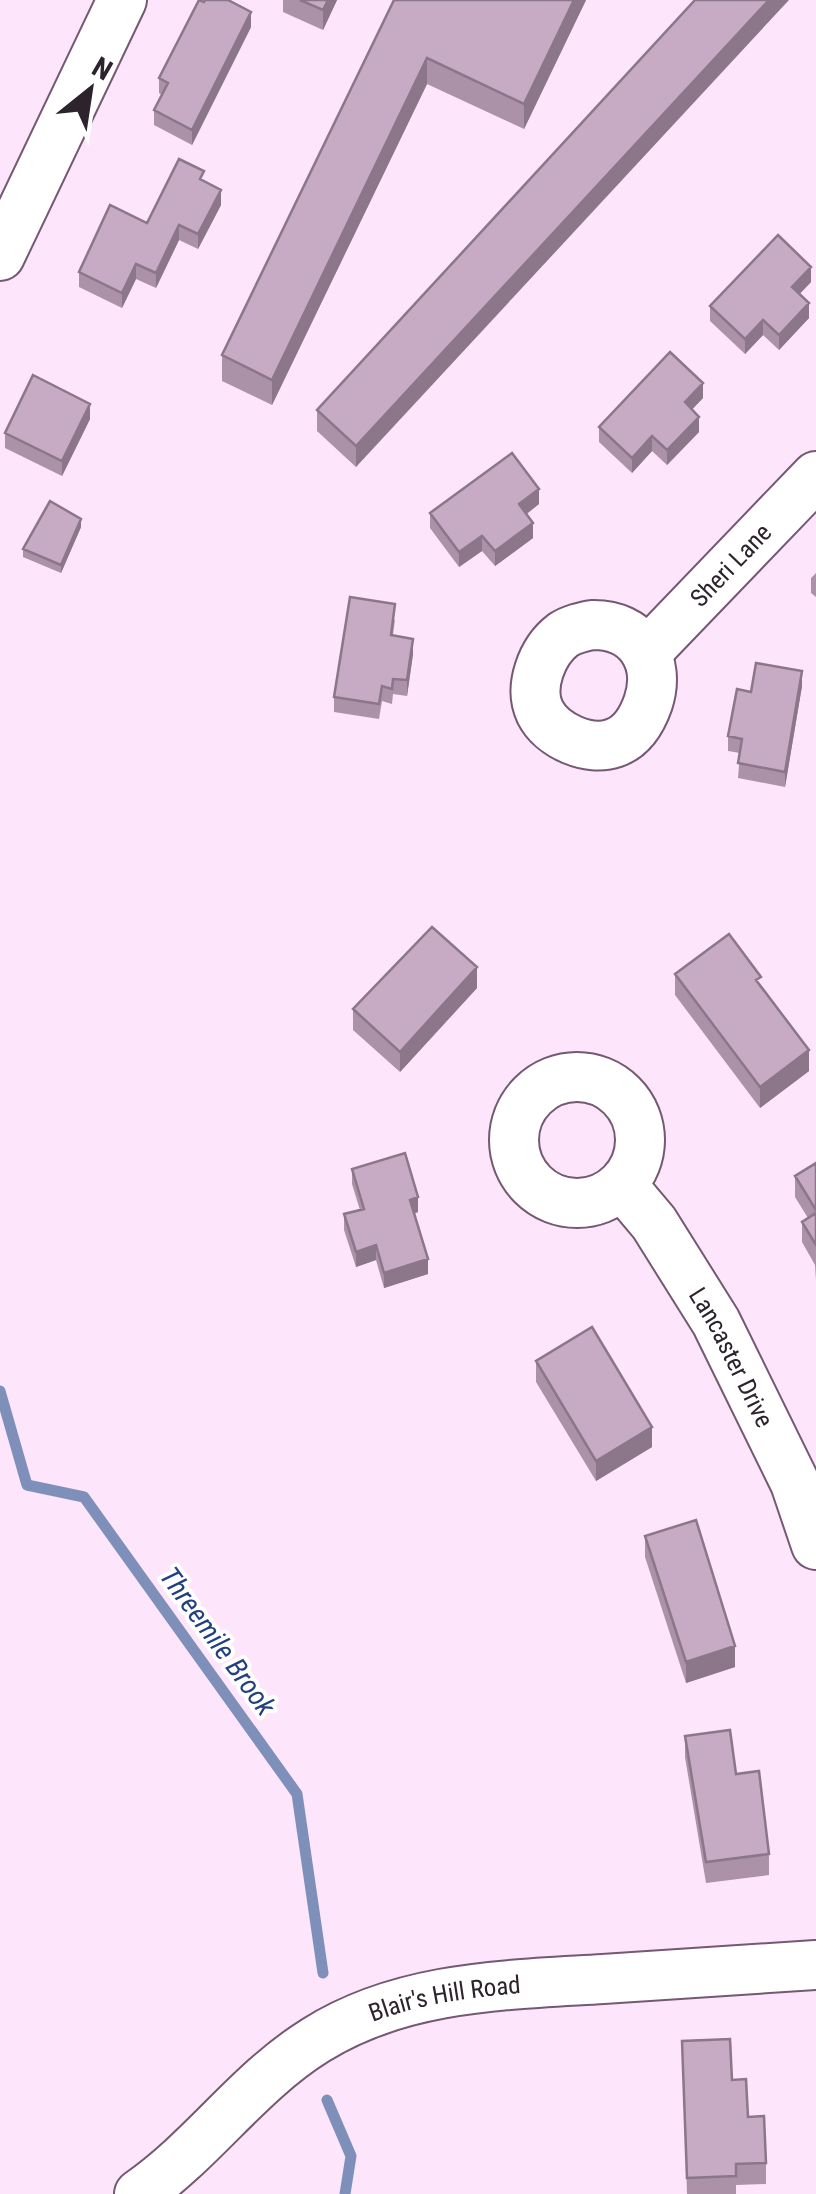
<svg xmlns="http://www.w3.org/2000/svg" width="816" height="2194" font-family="'Roboto Condensed',sans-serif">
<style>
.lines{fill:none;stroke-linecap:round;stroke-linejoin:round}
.stream{stroke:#7e90ba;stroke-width:11}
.minor-casing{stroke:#735971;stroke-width:52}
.minor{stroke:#fff;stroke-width:48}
.wall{fill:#ab92a9}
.shaded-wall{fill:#8b7789}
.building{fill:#c7aac4;stroke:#8b7789;stroke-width:2.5}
.labels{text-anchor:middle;stroke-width:8;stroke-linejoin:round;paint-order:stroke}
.street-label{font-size:25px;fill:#2d232d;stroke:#fff}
.water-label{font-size:28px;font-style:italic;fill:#224081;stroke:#fff}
</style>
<rect width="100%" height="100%" fill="#fde5fb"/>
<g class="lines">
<path class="stream" d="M0,1391l27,94 57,12 213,297 26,179
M327,2100l24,56 -6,38"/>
<defs>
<g id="minor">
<path d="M0,256l122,-256"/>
<path d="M592,625c46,-1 70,36 56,78 -6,17 -16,34 -34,40 -25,9 -62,-7 -74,-31 -12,-25 2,-61 23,-77 9,-6 19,-8 29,-10z"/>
<path id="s1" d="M646,653l170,-177"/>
<circle cx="577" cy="1140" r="63"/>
<path id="s2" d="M622,1185l32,38 62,99 79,161 21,62"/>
<path id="s3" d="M139,2194c66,-46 108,-111 177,-154 86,-54 189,-55 287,-61 71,-5 142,-10 213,-14"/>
</g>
</defs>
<use href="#minor" class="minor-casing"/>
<use href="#minor" class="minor"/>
</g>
<path class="wall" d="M283,0h54l-14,30 -40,-18z
M394,0h192l-62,129 -97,-45 -155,321 -50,-24v-26z
M695,0l-339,467 -39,-36v-21z
M251,27l-59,118 -38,-20v-15l8,-15 -3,-2v-15z
M204,181l17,24 -23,44 -19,-9 -23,48 -20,-9 -14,29 -43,-21v-15z
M811,282l-12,12 10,24 -30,32 -16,-15 -18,19 -35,-33v-15z
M703,398l-11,11 7,23 -32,33 -15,-14 -20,22 -33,-31v-15z
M90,419l-28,57 -57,-28v-15z
M539,504l-12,10 6,24 -38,28 -13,-15 -23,16 -29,-39v-15z
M81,527l-20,46 -38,-16v-8z
M816,573v24l-5,-4v-15z
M395,619l-2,16 20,19 -6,42 -14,-2 -1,10 -10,-3 -3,18 -45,-7v-15z
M802,686l-17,101 -47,-9 2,-25 -12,-2v-15l23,-44z
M675,974l86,13 48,84 -49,37 -85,-113z
M477,988l-77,84 -47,-42v-21z
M816,1163v117l-1,-15 -13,-23v-20l6,-4 -13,-21v-21z
M352,1169l66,43 -4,2 14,60 -44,14 -8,-28 -20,7 -12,-37v-16l16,-4 -8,-26z
M536,1361l116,86 -56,34 -60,-99z
M645,1536l90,131 -49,16 -41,-126z
M685,1736l51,38 33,80v21l-63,8 -21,-126z
M682,2041l50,39 34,83v21l-30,1v9h-49z"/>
<path class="shaded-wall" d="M328,0h9l-14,30v-20z
M574,0h12l-62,129v-25z
M769,0h20l-433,467v-21z
M251,12v15l-59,118v-15z
M427,58v26l-155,321v-25z
M221,190v15l-23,44v-15z
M179,225v15l-23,48v-15z
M136,264v15l-14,29v-15z
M811,267v15l-19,20v-15z
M809,303v15l-30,32v-15z
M763,320v15l-18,19v-15z
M703,383v15l-18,19v-15z
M90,404v15l-28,57v-15z
M699,417v15l-32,33v-15z
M652,436v15l-20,22v-15z
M539,489v15l-20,15v-15z
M81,519v8l-20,46v-8z
M533,523v15l-38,28v-15z
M482,536v15l-23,16v-15z
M413,639v15l-6,42v-16z
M802,671v15l-17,101v-15z
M477,967v21l-77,84v-20z
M809,1050v21l-49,37v-21z
M418,1197v15l-8,3v-15z
M376,1245v15l-20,7v-15z
M428,1259v15l-44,14v-15z
M652,1427v20l-56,34v-20z
M735,1646v21l-49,16v-21z"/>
<path class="building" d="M199,0l5,2 1,-2h23l23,12 -59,118 -38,-20 14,-27 -9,-5z
M300,0h28l-5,10z
M394,0h180l-50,104 -97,-46 -155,322 -50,-25z
M695,0h74l-413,446 -39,-36z
M179,159l25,12 -4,8 21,11 -23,44 -19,-9 -23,48 -20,-9 -14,29 -43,-21 31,-67 37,18z
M778,235l33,32 -19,20 17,16 -30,32 -16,-15 -18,19 -35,-33z
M670,352l33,31 -18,19 14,15 -32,33 -15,-14 -20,22 -33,-31z
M33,375l57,29 -28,57 -57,-28z
M512,453l27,36 -20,15 14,19 -38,28 -13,-15 -23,16 -29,-39z
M50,501l31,18 -20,46 -38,-16z
M350,597l45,7 -4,31 22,4 -6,41 -14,-1 -1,10 -10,-3 -3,18 -45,-7z
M756,663l46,8 -17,101 -47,-9 4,-24 -14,-3 9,-47 14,3z
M432,927l45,40 -77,85 -47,-43z
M729,934l32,43 -5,3 53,70 -49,37 -85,-113z
M405,1153l13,44 -8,3 18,59 -44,14 -8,-28 -20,7 -12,-38 20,-5 -12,-40z
M816,1163v47l-21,-34z
M816,1213v32l-14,-23z
M592,1327l60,100 -56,34 -60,-100z
M696,1520l39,126 -49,16 -41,-126z
M730,1730l6,44 23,-3 10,83 -63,8 -21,-126z
M730,2039l2,41 14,-1 2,38 16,-1 2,47 -30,1v12l-49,2 -5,-137z"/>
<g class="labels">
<g class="street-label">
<text dy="9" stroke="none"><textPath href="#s1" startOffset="122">Sheri Lane</textPath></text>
<text dy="9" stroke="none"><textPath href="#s2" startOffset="205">Lancaster Drive</textPath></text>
<text dy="9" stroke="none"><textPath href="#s3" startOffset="372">Blair's Hill Road</textPath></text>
</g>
<g class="water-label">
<text transform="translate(218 1641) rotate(54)" y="10">Threemile Brook</text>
</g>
</g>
<g transform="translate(90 90) rotate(30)" stroke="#ffffff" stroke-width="8" paint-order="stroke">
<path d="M0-8L18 38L0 25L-18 38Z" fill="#2d232d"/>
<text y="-15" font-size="28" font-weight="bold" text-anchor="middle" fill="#2d232d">N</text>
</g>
</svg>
